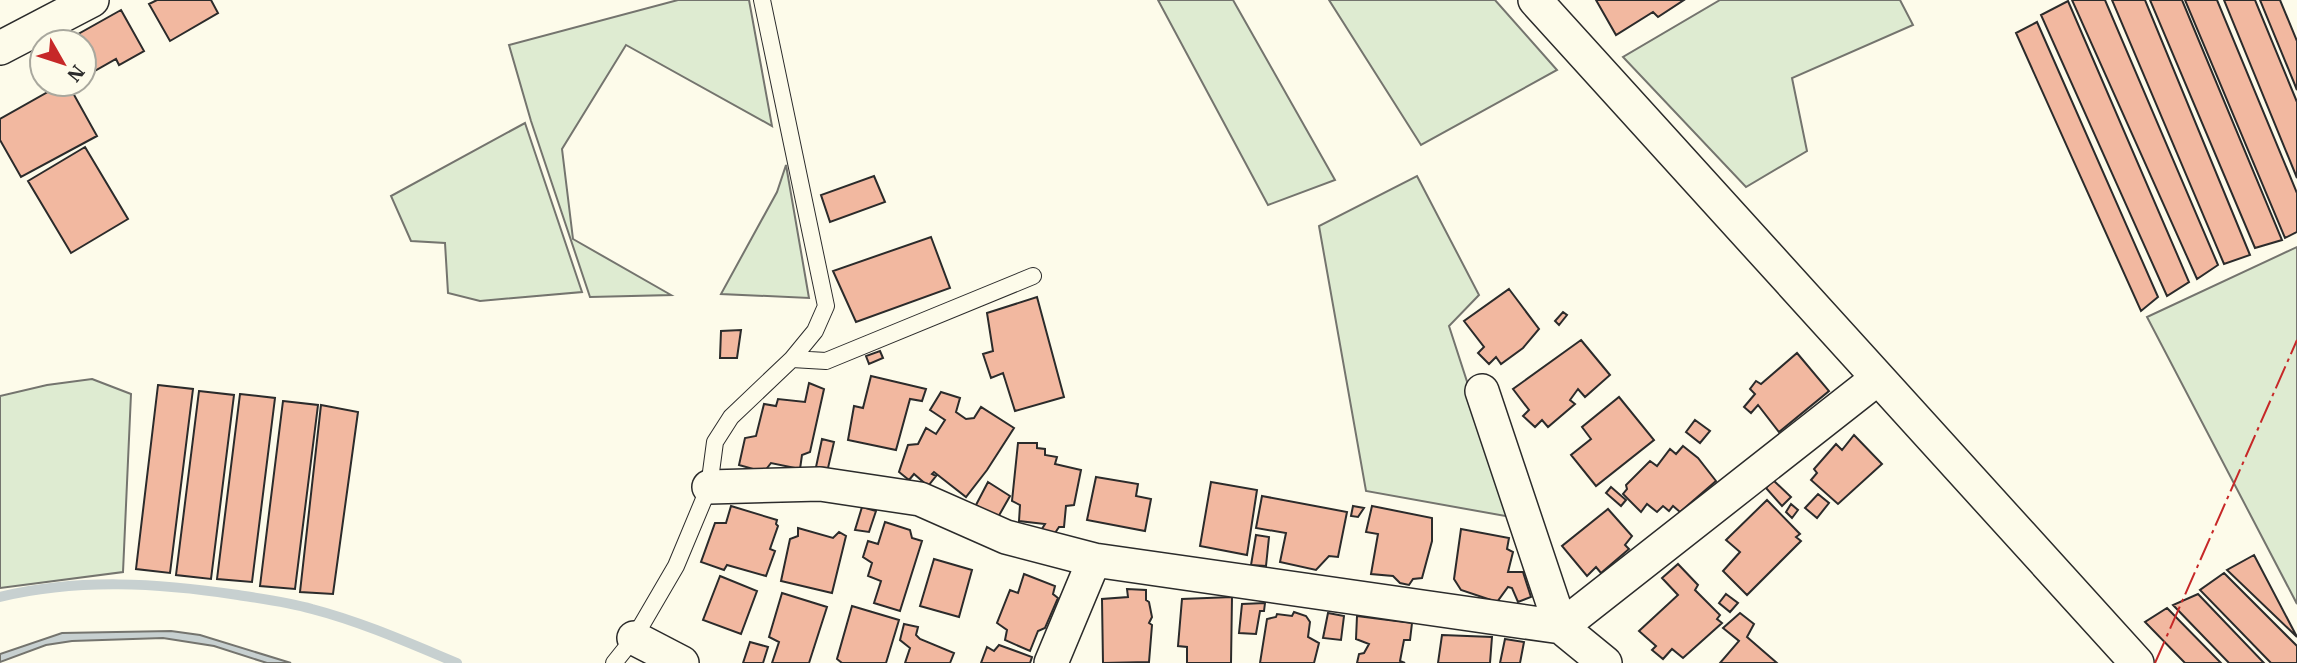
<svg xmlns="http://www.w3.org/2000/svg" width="2297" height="663" font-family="'IBM Plex Serif',serif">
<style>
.green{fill:#deebd1;stroke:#74746e;stroke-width:2}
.water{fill:#c7d0d0;stroke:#74746e;stroke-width:2}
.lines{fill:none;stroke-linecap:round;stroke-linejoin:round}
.stream{stroke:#c7d0d0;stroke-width:10}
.building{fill:#f2b8a0;stroke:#2b2b2b;stroke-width:2}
.service-casing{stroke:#2b2b2b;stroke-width:18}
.minor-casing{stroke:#2b2b2b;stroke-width:36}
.service{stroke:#fdfbea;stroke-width:16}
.minor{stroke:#fdfbea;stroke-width:33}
.power{stroke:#c62828;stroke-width:2;stroke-dasharray:24 5 3.5 5;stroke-linecap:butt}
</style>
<rect width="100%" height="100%" fill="#fdfbea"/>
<path class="green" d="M678,0h71l23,126 -146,-81 -64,104 11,90 98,56 -81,2 -59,-176 -22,-76z
M1158,0h75l102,180 -67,25z
M1329,0h166l62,70 -136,75z
M1720,0h180l13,25 -121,53 15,73 -61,36 -123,-130z
M525,123l57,169 -102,9 -32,-8 -3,-50 -34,-2 -20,-45z
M786,165l23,133 -88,-4 56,-102z
M1417,176l62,119 -30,31 62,191 -145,-26 -47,-265z
M2297,247v357l-150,-287z
M92,379l39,15 -8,178 -123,16v-192l47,-11z"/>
<path class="water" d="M171,631l29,4 91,28h-24l-53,-17 -51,-8 -91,3 -26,4 -46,17v-8l62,-21z"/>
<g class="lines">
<path class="stream" d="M0,597c78,-19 159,-14 238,-2 25,4 50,7 74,14 50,13 97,34 145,54"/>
</g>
<path class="building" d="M157,0h54l7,13 -48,28 -21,-37z
M1596,0h88l-26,17 -5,-5 -37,23z
M2072,0h33l113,265 -21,14z
M2112,0h33l105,255 -26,9z
M2150,0h32l100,240 -27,8z
M2185,0h32l80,193v39l-12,6z
M2224,0h31l42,102v76z
M2260,0h20l17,41v49z
M2068,1l121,281 -22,14 -126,-281z
M121,10l23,41 -25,14 -3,-6 -32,18v-35h-20z
M2037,22l121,275 -17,14 -125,-278z
M62,84h6l29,52 -76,41 -21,-37v-21z
M85,147l43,72 -57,34 -43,-72z
M874,176l11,26 -55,20 -9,-27z
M931,237l19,51 -94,34 -23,-51z
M1509,289l30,40 -16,19 -22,16 -5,-7 -7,7 -11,-11 6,-6 -20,-26z
M1037,297l27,100 -49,14 -12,-38 -12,5 -8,-24 10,-3 -6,-38z
M1563,312l4,3 -8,10 -4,-4z
M741,330l-4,28h-17l1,-27z
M1581,340l29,35 -25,22 -7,-8 -8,11 5,4 -27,23 -6,-7 -7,7 -12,-11 6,-6 -16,-21z
M880,351l3,7 -14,6 -3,-8z
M1797,353l32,38 -50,41 -21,-27 -7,8 -7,-6 11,-13 -5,-5 6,-8 5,3z
M871,376l55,13 -4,12 -12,-2 -14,51 -48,-10 6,-34 9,2z
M809,383l15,6 -14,63 -8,3 -2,14 -29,-6 -7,9 -25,-7 6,-27 11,-2 8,-32 12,2 2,-7 27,3z
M158,385l35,4 -23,184 -34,-4z
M199,391l35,4 -23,184 -35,-4z
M941,392l19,6 -4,14 10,7 8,-1 7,-11 33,21 -27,42 -21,27 -32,-25 -2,2 4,2 -8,10 -14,-12 -5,6 -10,-8 9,-27 10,-1 8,-16 10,6 9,-14 -15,-10z
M240,394l35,4 -23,184 -35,-3z
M1619,397l35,43 -58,46 -25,-31 20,-16 -9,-12z
M283,401l35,4 -23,184 -35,-3z
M321,405l37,7 -25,182 -33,-2z
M1695,420l15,11 -10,12 -14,-11z
M1854,435l28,29 -44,40 -27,-24 6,-7 -3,-4 22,-25 6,6z
M822,439l12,3 -6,26 -12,-1z
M1018,443h19v5l8,1v6l12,2 -2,7 26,6 -7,35 -8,1 -2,21h-5l-4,6 -15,-1 5,-8 -26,-3 1,-16 -8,-4z
M1683,446l15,12 18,23 -36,31 -7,-6 -4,5 -6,-5 -6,6 -10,-8 -6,8 -18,-18 4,-5 -1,-4 24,-24 7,5 13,-17 6,5z
M1096,477l42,7 -2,12 15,3 -6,32 -58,-11z
M1773,480l18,17 -9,9 -16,-18z
M988,482l22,14 -13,23 -21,-14z
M1211,482l46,8 -10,65 -47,-9z
M1611,487l15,13 -5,6 -15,-13z
M1818,494l11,9 -12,15 -12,-10z
M1262,496l85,16 -9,45 -9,-1 -13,14 -36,-8 6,-29 -30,-5z
M1767,500l33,34 -4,3 5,4 -54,54 -24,-24 17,-19 -14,-12z
M1791,504l7,6 -6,8 -6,-6z
M731,506l46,14 -1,4 2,2 -8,23 5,2 -9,25 -39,-11 -3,5 -23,-8 14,-39h11z
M1353,506l11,2 -6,9 -7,-1z
M1372,506l60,12v23l-10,37 -9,1 -4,6 -9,-2 -7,-7 -22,-2 7,-40 -12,-2z
M862,507l14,4 -7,21 -14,-2z
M1608,509l24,27 -7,9 4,4 -28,24 -5,-6 -9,9 -25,-30z
M885,522l25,8 2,8 10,3 -22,70 -26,-8 7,-22 -13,-5 4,-13 -9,-6 5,-16 10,3z
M798,528l35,10 6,-6 7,4 -14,57 -51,-12 9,-42 8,-3z
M1461,529l48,9 -2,11 6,3 -5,20h15l8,25 -13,5 -6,-14 -4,-1 -11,15 -36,-12 -7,-11z
M1256,535l13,2 -3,29 -15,-1z
M2254,555l43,82 -70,-67z
M934,559l38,11 -13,47 -39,-11z
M1678,564l20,21 -3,5 25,25 -3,4 5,4 -39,35 -11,-9 -9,10 -11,-9 4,-4 -17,-15 39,-36 -16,-17z
M2224,573l73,73v17h-26l-71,-73z
M1024,574l31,12 -2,8 5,4 -13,30 -7,3 -8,20 -25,-11 2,-10 -10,-7 13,-33 8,3z
M720,576l37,15 -16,43 -38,-14z
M1127,589l19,1v10l3,2 3,15 -3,6 3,2 -3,37 -46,1 -1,-64 26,-2z
M782,593l45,14 -18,56h-37l7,-21 -10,-5z
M1726,594l12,9 -8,9 -11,-9z
M2198,594l66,69h-35l-56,-58z
M1232,597l-1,66h-44v-16l-9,-1 4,-47z
M1265,603l-1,8h-4l-4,23 -17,-1 3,-29z
M852,606l47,14 -13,43h-44l-5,-4z
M2167,608l54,55h-36l-40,-41z
M1294,612l12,4 4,6 -2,15 11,6 -5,20h-54l7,-44 9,-2 1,-3 15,2z
M1328,613l16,3 -3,24 -18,-2z
M1740,613l14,11 -7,13 30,26h-57l19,-22 -16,-13z
M1357,616l55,7 -2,17h-6l-4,21 5,2h-48l2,-9 5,-1 5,-9 -13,-5z
M904,624l14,3 -2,8 4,4 34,14 -4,10h-45l5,-15 -10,-8z
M1442,635l50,2 -2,26h-52z
M1505,639l19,3 -4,21h-20z
M750,642l18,5 -5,16h-20z
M999,645l33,12 -2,6h-49l6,-16 7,4z"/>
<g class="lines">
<defs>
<path id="service" d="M792,359l34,2 207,-85
M614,663l20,-25 42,-72 33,-79 6,-45 16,-25 61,-58 23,-28 11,-25 -64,-306"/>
<path id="minor" d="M1535,0l602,663
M0,48l92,-48
M1482,391l79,236 317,-249
M709,487l111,-3 100,15 86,38 88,23
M634,638l48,25
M1051,663l43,-103 467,67 44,36"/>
</defs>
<use href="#service" class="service-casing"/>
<use href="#minor" class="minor-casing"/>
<use href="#service" class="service"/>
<use href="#minor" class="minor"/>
<path class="power" d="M2155,663l142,-323"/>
</g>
<g transform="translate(63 63) rotate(129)"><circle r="33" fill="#fdfbea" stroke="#a9a89e" stroke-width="2"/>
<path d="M0-5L12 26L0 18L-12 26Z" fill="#c62828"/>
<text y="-10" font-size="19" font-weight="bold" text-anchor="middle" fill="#2b2b2b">N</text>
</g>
</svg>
